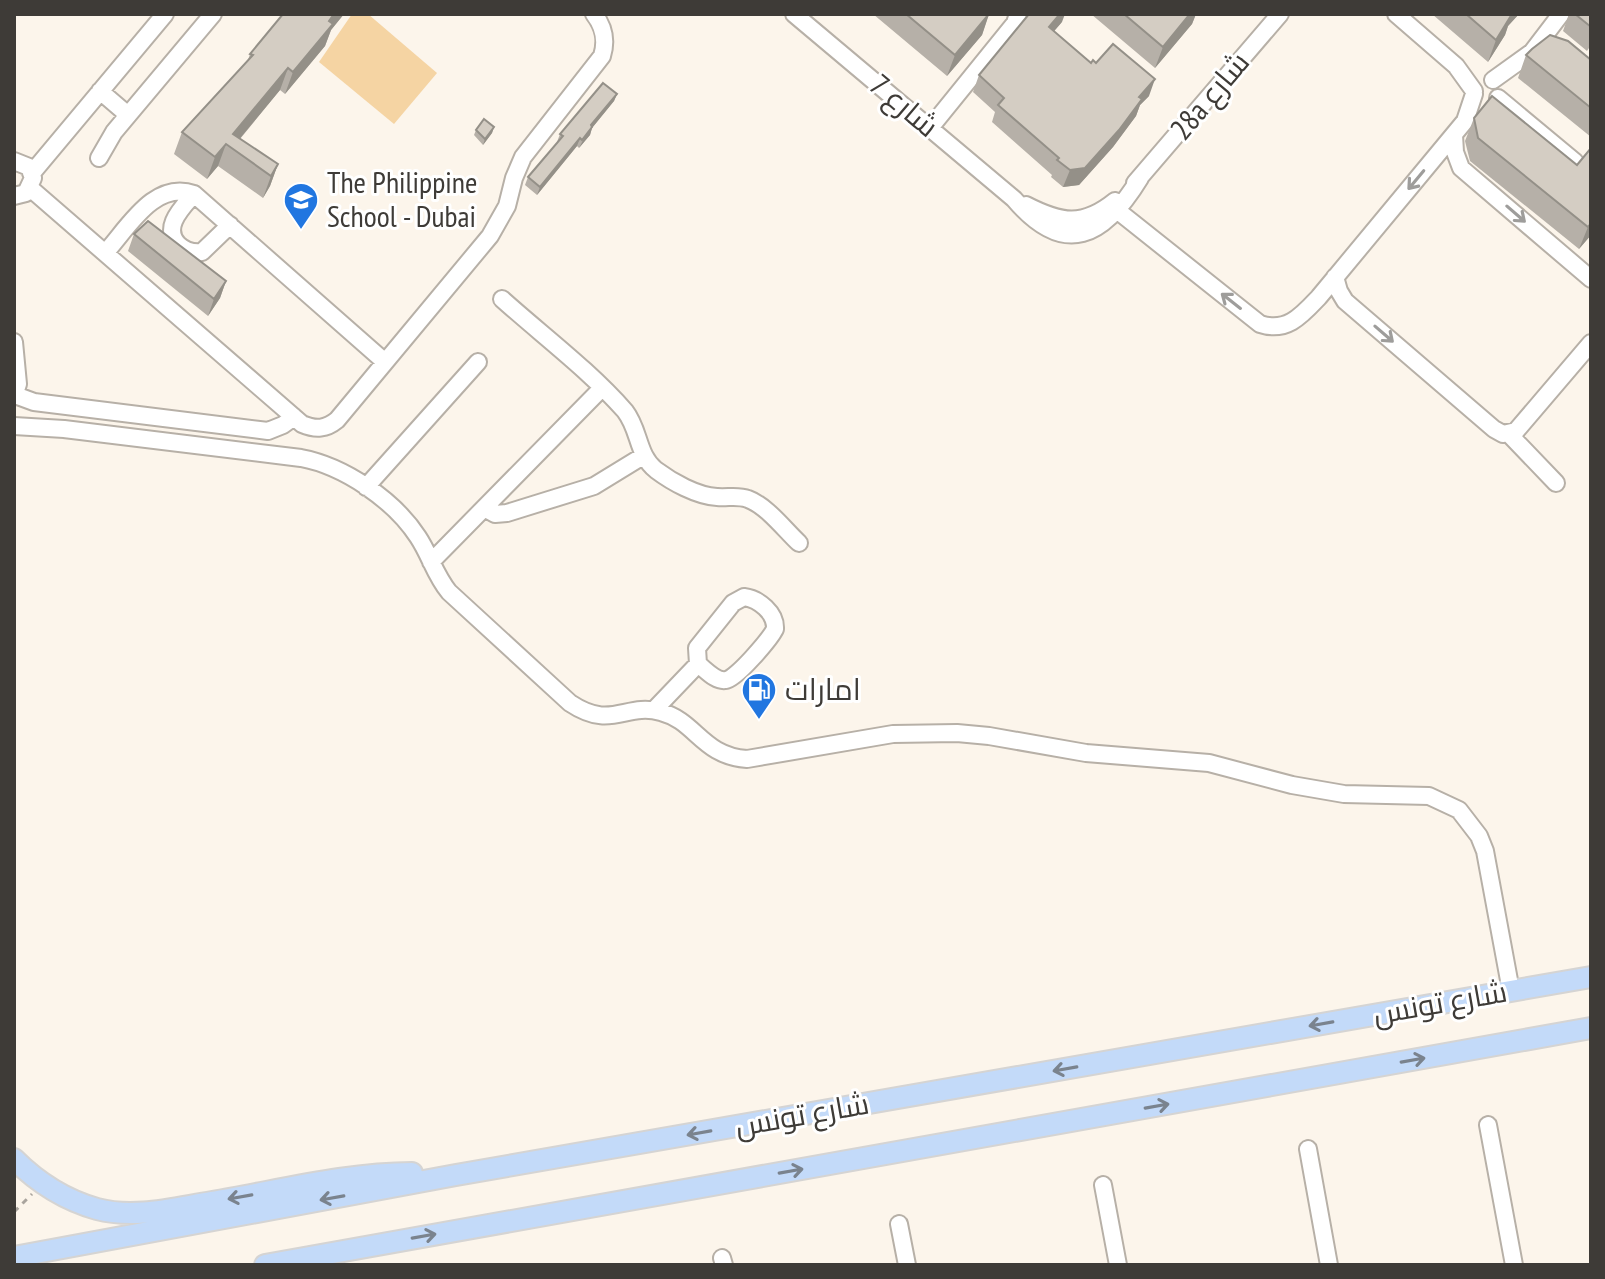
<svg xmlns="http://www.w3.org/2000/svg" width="1605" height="1279" font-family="'PT Sans Narrow',Cairo,sans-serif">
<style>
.green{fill:#f5d4a3}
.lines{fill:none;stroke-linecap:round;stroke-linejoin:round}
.minor-casing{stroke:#b7b0a7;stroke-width:20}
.major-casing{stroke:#d5d4d3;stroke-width:24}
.path{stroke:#a9a49d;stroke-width:3;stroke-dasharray:6 6;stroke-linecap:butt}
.minor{stroke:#fff;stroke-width:16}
.major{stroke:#c3daf9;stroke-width:20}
.wall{fill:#b6b0a8}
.shaded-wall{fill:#949088}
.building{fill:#d4cdc3;stroke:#949088;stroke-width:2}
.oneway{stroke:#9e9d9b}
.oneway2{stroke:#7a838e}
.labels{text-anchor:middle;stroke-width:6;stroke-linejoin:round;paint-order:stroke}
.street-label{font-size:30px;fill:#3e3b37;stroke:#fff}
.poi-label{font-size:30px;fill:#3e3b37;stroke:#fff;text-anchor:start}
</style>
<rect width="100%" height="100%" fill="#fcf5eb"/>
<path class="green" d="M352,14h16l69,59 -43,51 -75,-62z"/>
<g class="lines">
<defs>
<path id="minor" d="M794,14l220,185c51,60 90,38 126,-21
M1396,14l60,52 18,25
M1493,80l39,-28 29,-38
M100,91l28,24
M1498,98l77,64
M930,128l85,-105 3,-9
M1454,135l1,17 6,16 130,111
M99,158l15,-26 99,-118
M14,161l15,6 4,11 -7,15 -12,3
M32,173l133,-159
M1135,183l145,-169
M30,188l272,236c14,6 24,5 35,-4l153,-184 17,-30 7,-28 9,-21 79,-101c5,-16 2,-29 -8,-42
M194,194c-7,8 -16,17 -20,27 -8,19 10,33 28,31l28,-27
M1026,205c35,18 57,22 89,-4
M1118,211l142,113c27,9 42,-9 59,-27l146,-176 9,-27
M105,253c23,-25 49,-73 89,-59l191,168
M1335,277l4,14 6,10 149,128 9,5 13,-3 75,-88
M502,299c40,36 87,71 123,112 15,19 12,44 31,59 16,12 41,26 61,27 11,1 21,-2 31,2 19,7 36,30 51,44
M14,342l4,42 -4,12
M15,395l19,7 234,29 15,-6 11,-8
M14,426l50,3 237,29c43,8 93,42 117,79 12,18 17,38 31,55l121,111c42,28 55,-1 91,9 35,9 41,44 86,47l146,-25 64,-1 32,3 97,17 123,10 83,22 52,9 85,2 30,14 20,26 6,15 26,140
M1509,434l47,49
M366,487l112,-125
M484,508l11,6 12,-1 87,-27 49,-30
M431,562l171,-174
M744,597c15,2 32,16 31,32 -5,10 -39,50 -49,51 -10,2 -20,-10 -28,-16l-1,-16 36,-45z
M654,710l44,-46
M1488,1125l26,140
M1308,1149l21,116
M1103,1185l15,80
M899,1224l8,41
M722,1258l2,7"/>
<path id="major" d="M14,1159c23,23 51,41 83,50 38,10 77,-1 115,-7 66,-11 134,-29 200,-29
M14,1257l442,-82 1135,-198
M265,1265l1326,-237"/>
</defs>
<use href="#minor" class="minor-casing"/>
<use href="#major" class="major-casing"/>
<path class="path" d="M14,1212l18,-18"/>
<use href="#minor" class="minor"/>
<use href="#major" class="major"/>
</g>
<path class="wall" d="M283,14h61l-13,16 -6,16 -40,48 -5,-4 -40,49 38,25 -8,22 -7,12 -45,-32 -11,13 -33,-25 8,-22 65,-69 3,-9z
M873,14h116l-7,21 -35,41z
M1091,14h105l-4,10 -37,44z
M1432,14h87l-11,12 -3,9 -17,27z
M1569,14h22v35l-2,-1 -2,3 -24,-20z
M1062,22l-8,9 37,32 58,33 -9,9 -4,11 -23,31 -34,38 -16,2 -12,-10 1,-2 -60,-53 3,-10 -22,-20 6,-17z
M1526,55l65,5v77l-73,-59z
M617,94l-3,7 -22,27 -2,7 -11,13 -2,-2 -40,49 -12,-10 3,-8 30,-35h-1l3,-8z
M1474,118l103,47 14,-17v87l-12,14 -109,-88 -5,-20z
M494,127l-2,6 -9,12 -9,-10 2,-5z
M134,234l92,47 -6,17 -12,18 -80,-65z"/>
<path class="shaded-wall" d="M334,14h10l-13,16 -6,16 -40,48 8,-22z
M989,14l-7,21 -35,41 8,-21z
M1060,14h5l-3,8 -19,22 6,-17z
M1190,14h6l-4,10 -37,44 8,-21z
M1509,14h10l-11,12 -3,9 -17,27 8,-22z
M288,68l-8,22 -48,58 1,-14z
M1155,79l-6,17 -9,9 -4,11 -23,31 -34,38 -16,2 7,-17z
M617,94l-3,7 -22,27 -2,7 -11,13 12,-23z
M494,127l-2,6 -9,12 2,-6z
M580,138l-3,8 -40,49 3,-8z
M226,144l-8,22 -11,13 8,-22z
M278,164l-8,22 -7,12 8,-22z
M1591,223v12l-12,14 9,-22z
M226,281l-6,17 -12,18 6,-17z"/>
<path class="building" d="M283,14h51l-5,7 4,3 -40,48 -5,-4 -55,66 45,30 -7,12 -45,-32 -11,13 -33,-25 71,-77 -3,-1z
M906,14h83l-34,41z
M1029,14h31l-11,13 42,36 2,-3 3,3 17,-19 42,35 -16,18 3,2 -23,31 -34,38 -15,2 -13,-10 2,-2 -61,-53 6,-7 -25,-23z
M1124,14h66l-27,33z
M1466,14h46l-16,26z
M1575,14h16v13z
M1550,35l18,6 23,19v48l-65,-53 6,-6z
M603,83l14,11 -26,31 1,2 -10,13 -2,-2 -40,49 -12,-10 35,-41 -3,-2z
M1492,96l85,69 14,-17v75l-3,4 -110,-89 -4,-20z
M484,119l10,8 -9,12 -9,-9z
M148,221l78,60 -12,18 -80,-65z"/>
<defs><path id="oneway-shaft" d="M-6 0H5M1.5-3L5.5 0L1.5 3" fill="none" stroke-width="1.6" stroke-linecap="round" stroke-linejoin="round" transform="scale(2)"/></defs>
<g class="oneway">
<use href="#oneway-shaft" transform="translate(1416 180) rotate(130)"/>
<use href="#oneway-shaft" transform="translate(1516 214) rotate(41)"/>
<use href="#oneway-shaft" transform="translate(1231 301) rotate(-142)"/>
<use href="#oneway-shaft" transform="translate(1384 334) rotate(41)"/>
</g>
<g class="oneway2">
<use href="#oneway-shaft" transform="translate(1321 1024) rotate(170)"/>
<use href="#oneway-shaft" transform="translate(1413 1060) rotate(-10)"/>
<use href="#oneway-shaft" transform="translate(1065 1069) rotate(170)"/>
<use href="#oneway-shaft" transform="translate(1157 1106) rotate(-10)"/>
<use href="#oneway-shaft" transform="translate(699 1133) rotate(170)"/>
<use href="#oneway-shaft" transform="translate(791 1171) rotate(-10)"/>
<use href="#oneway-shaft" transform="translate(240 1197) rotate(170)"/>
<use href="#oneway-shaft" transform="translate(332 1198) rotate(170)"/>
<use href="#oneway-shaft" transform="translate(424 1236) rotate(-10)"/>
</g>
<defs>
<symbol id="school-pin" viewBox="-11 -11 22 30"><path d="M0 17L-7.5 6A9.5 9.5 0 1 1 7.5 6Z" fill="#2176e0" stroke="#fff"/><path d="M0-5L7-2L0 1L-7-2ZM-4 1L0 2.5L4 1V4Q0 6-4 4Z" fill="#fff"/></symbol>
<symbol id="fuel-pin" viewBox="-11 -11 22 30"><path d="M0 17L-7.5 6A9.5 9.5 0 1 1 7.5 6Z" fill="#2176e0" stroke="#fff"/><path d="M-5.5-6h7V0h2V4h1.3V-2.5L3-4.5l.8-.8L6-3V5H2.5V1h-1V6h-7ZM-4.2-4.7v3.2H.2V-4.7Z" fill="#fff"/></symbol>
</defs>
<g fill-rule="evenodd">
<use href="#school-pin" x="281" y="180" width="40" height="54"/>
<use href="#fuel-pin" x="739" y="670" width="40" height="54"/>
</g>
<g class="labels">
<g class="street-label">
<text transform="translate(1210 96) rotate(-50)" y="10">28a شارع</text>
<text transform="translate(904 106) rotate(40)" y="10">شارع 7</text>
<text transform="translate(1440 1003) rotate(-10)" y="10">شارع تونس</text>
<text transform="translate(802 1115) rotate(-10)" y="10">شارع تونس</text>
</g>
<g class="poi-label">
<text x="327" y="193">The Philippine<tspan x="327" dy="34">School - Dubai</tspan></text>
<text x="785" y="700">امارات</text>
</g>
</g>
<rect width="1605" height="1279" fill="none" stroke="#3e3b37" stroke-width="32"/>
</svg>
